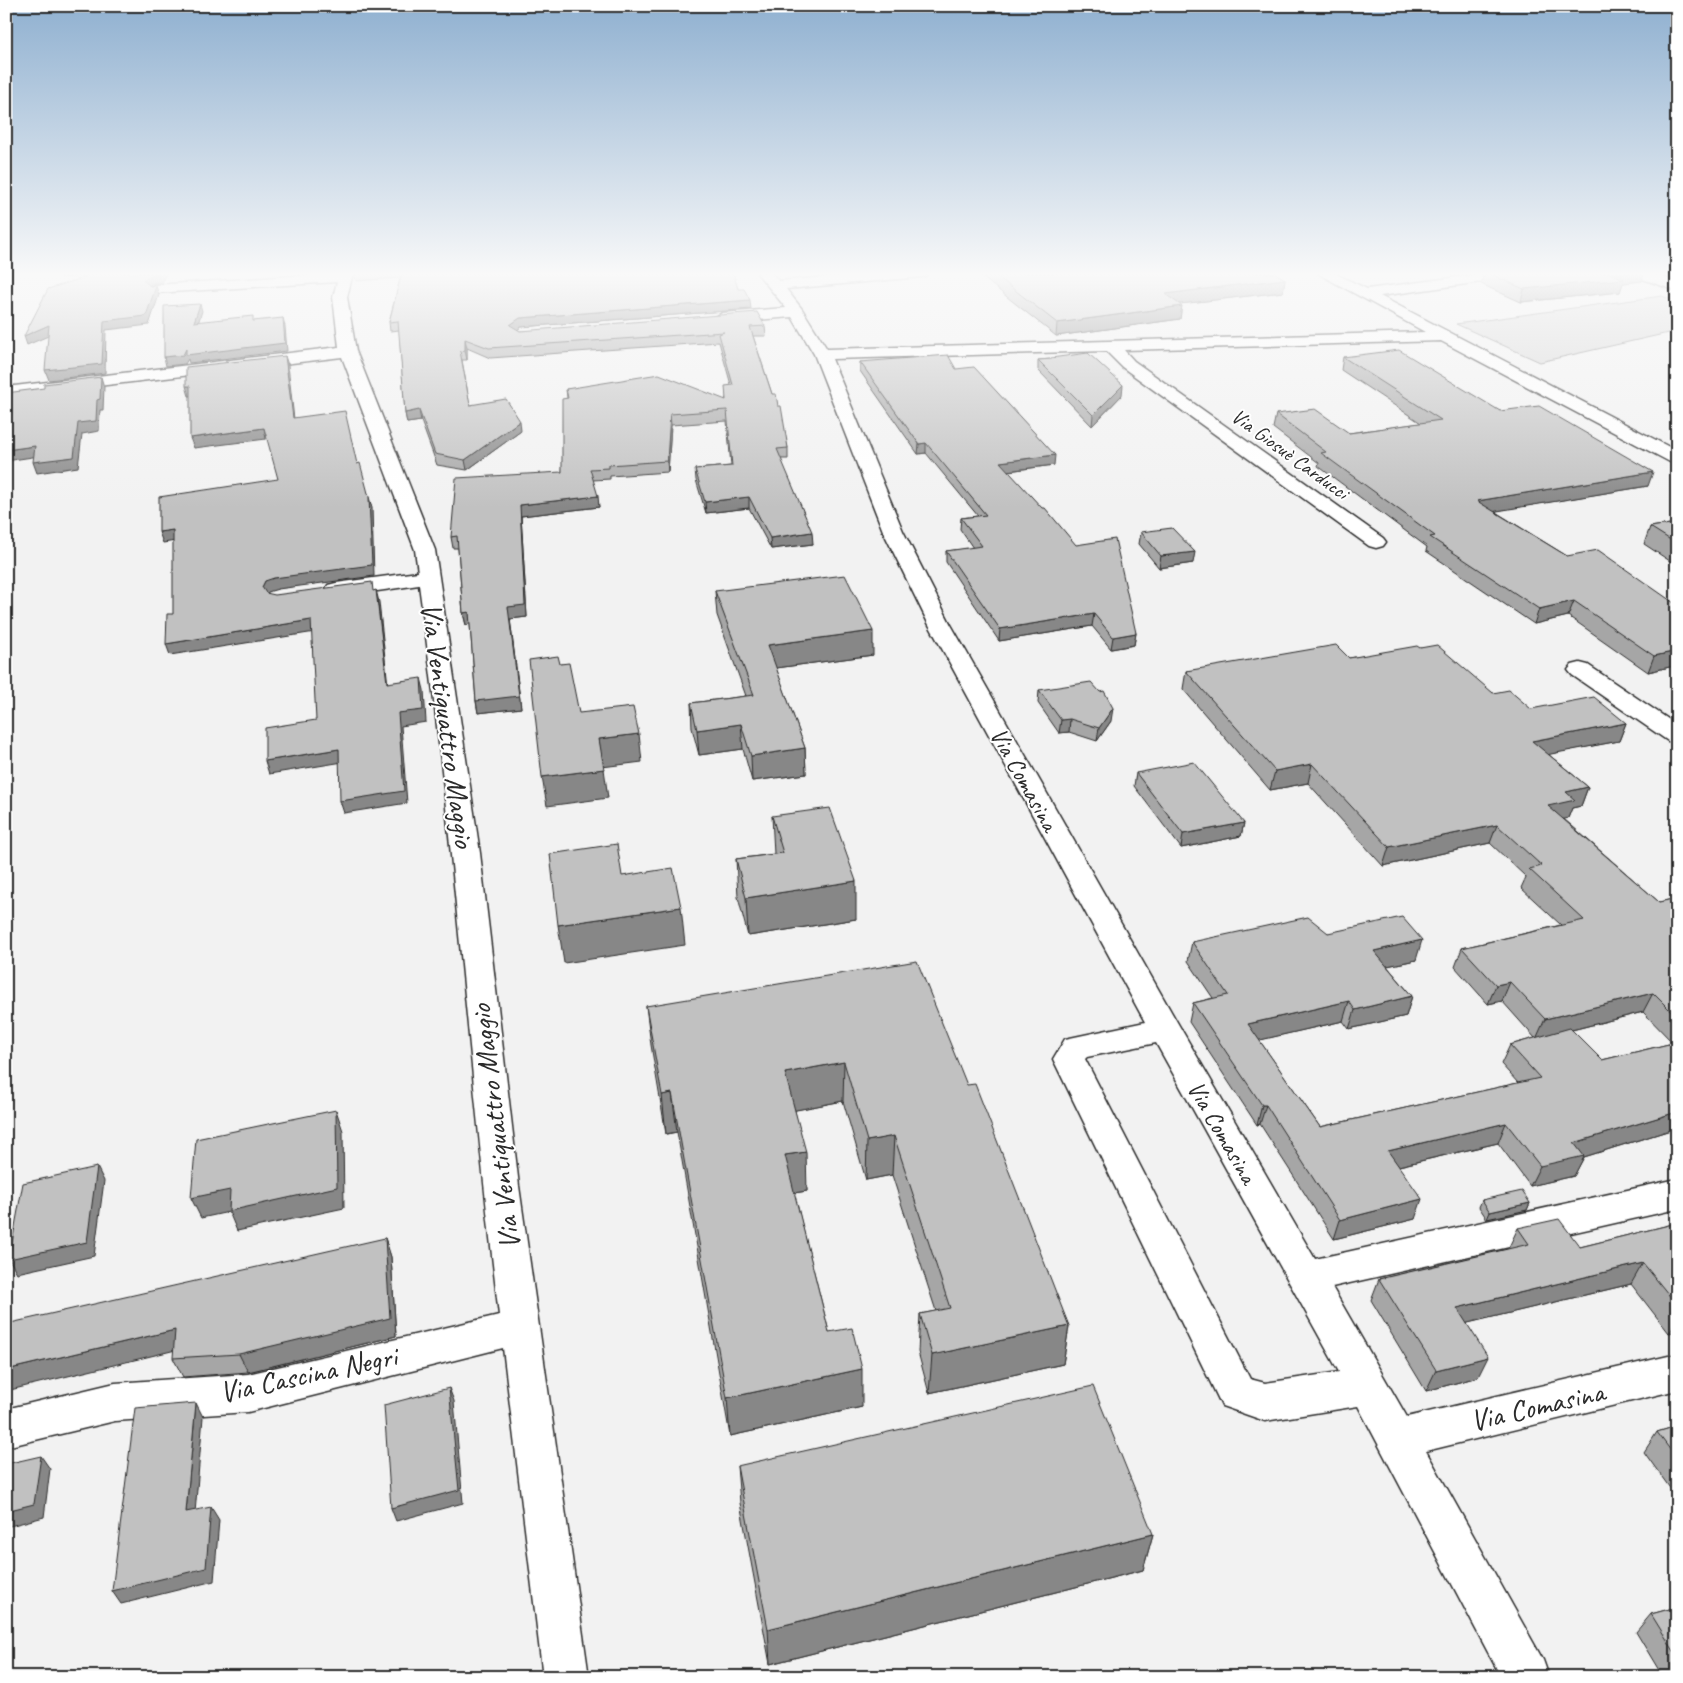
<svg xmlns="http://www.w3.org/2000/svg" width="1683" height="1683" font-family="Caveat,sans-serif">
<style>
.green{fill:#d5d5d5;stroke:#808080}
.lines{fill:none;stroke-linecap:round;stroke-linejoin:round}
.minor-casing{stroke:#2b2b2b;stroke-width:3}
.minor{fill:#fff;fill-rule:evenodd}
.wall{fill:#a6a6a6;stroke:#2b2b2b;fill-rule:evenodd}
.shaded-wall{fill:#878787;stroke:#2b2b2b}
.building{fill:#c1c1c1;stroke:#2b2b2b}
.labels{text-anchor:middle;stroke-width:4;stroke-linejoin:round;paint-order:stroke}
.far-street-label{font-size:21px;fill:#2b2b2b;stroke:#fff}
.street-label{font-size:25px;fill:#2b2b2b;stroke:#fff}
.near-street-label{font-size:30px;fill:#2b2b2b;stroke:#fff}
</style>
<rect width="100%" height="100%" fill="#f2f2f2"/>
<filter id="ink" filterUnits="userSpaceOnUse"><feTurbulence type="fractalNoise" baseFrequency=".02" numOctaves="2"/><feDisplacementMap in="SourceGraphic" scale="10" xChannelSelector="R" yChannelSelector="G"/><feConvolveMatrix kernelMatrix="1 2 1 2 8 2 1 2 1" color-interpolation-filters="sRGB"/></filter>
<g filter="url(#ink)">
<path class="green" d="M1662,296l15,6v29l-137,31 -84,-38z"/>
<g class="lines">
<defs>
<path id="minor" d="M339,273h14l-6,24 9,54 79,199 45,303 39,333 70,491h-46l-40,-329 -255,64 -133,9 -109,26v-38l109,-26 133,-9 251,-59c-30,-243 -46,-488 -80,-730l-83,12 -8,-2 -3,-5 3,-5 8,-2 82,-11 -3,-22 -73,-193 -336,40v-10l333,-40 -6,-50 4,-15 -183,11 -7,-4 7,-4z
M757,273h14l8,8 98,-8h51l-2,3 -5,1 -135,12 16,20 25,40 598,-17 -108,-59h17l33,16 121,-16h36l-2,3 -5,1 -137,19 297,155v13l-7,-2 -229,-121 -317,9 10,11 249,177 3,4 -3,4 -7,2 -7,-2 -247,-179 -16,-16 -274,8 71,172 47,92 227,399 138,237 362,-80v30l-345,78 75,130 270,-63v36l-251,61 117,209 6,17h-48l-143,-271 -93,15 -43,-15 -169,-347 12,-20 80,-17 -217,-399 -45,-92 -69,-177 -22,-37 -70,6 -8,-5 8,-5 64,-5zM1156,1043l183,329 -74,11 -15,-4 -165,-320 2,-2z
M1632,273h19l26,9v9l-43,-15z
M1580,663l8,2 89,60v18l-9,-2 -96,-66 -4,-5 4,-5z"/>
</defs>
<use href="#minor" class="minor-casing"/>
<use href="#minor" class="minor"/>
</g>
<path class="wall" d="M354,273h379l5,16 13,20 -230,18 -4,3 3,1 245,-5 1,10h-13l19,58 6,12 10,42v11h-7l32,85 -42,5 -22,-41 -43,5 -10,-33 -1,-11 36,-3 -4,-45 -56,4 -3,47 -58,4v3l-17,1 6,27 -78,9 6,101 -17,2 11,89 -43,5 -2,-12 -6,-77 -4,1 -3,-12 -5,-65h-5l-2,-11 111,-65 5,-74 -1,-9 159,11 6,-15 -12,-43 -229,16 -23,-10v12h-5l8,45 51,26 -54,39 -30,-5 -16,-44 -14,2 -2,-10 -6,-83 -9,1 -1,-9 11,-44 -44,3z
M977,273h298l10,6 -2,13 -104,12 1,15 -124,17z
M1484,273h160l-2,8 -19,2 -3,9 -99,10 -40,-18z
M1655,273h22v3l-9,1z
M1343,357l157,54 148,75 -154,25 73,45 110,49v63l-3,-2 -26,6 -80,-56 -34,8 -108,-73 1,-4 -109,-81 1,-3 -46,-35 3,-14 73,19 72,-10 -80,-53z
M1051,358l71,37 -30,31 -54,-56v-10l13,-1z
M860,362l96,7 98,96 -46,6 128,162 -2,12 -23,4 -19,-23 -93,15 -53,-79v-11l27,-3 -13,-19 1,-11 17,-2 -52,-63 -8,1 -58,-83z
M1677,523v42h-1l-32,-21 6,-17z
M1141,532l52,31 -34,5 -20,-24z
M715,591l158,64 -97,13 29,80 1,26 -54,7 -9,-32 -44,6 -7,-27 -1,-25 55,-7 -29,-81z
M1420,648l73,45 38,16 95,14 -7,18 -71,13 40,33 -7,19 -9,2 -4,10 -4,1 95,83 18,-4v230l-93,29 -10,19 -44,10 -32,-43 -99,23 16,53 -81,20 -74,-115 -3,1 -68,-103 4,-19 20,-5 -25,-37 4,-19 136,-9 88,27 -29,6 25,30 -6,20 -57,13 -6,-8 -84,19 61,87 198,-44 -17,-19 9,-19 25,-7 -33,-37 -14,3 -33,-37 7,-19 99,-23 -40,-37 5,-11 -36,-34 -107,23 -75,-83 -38,7 -87,-101 3,-18 163,-13zM1643,1012l30,31 -71,17 -30,-30z
M1039,690l72,31 -14,20 -28,-9 -10,1 -21,-30z
M1136,773l108,50 -3,13 -60,12 -47,-62z
M772,816l84,103 -108,17 -10,-39 -2,-38 38,-5z
M646,1006l321,79 102,241 -6,38 -134,29 -11,-41 2,-38 16,-3 -44,-136 -26,5 -23,-79 -48,9 12,81 -13,2 35,139 33,75 -132,29 -53,-304 -11,2 -15,-89z
M1482,1200l48,3 -3,7 -40,9 -8,-12z
M1677,1223v108l-8,2 -38,-49 -164,39 11,54 -52,14 -55,-91 8,-21 129,-30 10,-21 62,19z
M385,1238l6,19 5,79 -148,36 -65,5 -10,-19z
M1677,1426v72l-33,-46 13,-20z
M737,1466l416,68 -10,36 -373,94 -30,-161z
M1677,1607v70h-14l-27,-45 15,-18z"/>
<path class="shaded-wall" d="M60,273h26l1,3 -26,2z
M160,273h6l-4,10h-9l-8,5 -2,-8 8,-5z
M1462,273h14l-15,2z
M1610,273h34l-2,8 -19,2 -3,9 -99,10 3,-13z
M1670,273h7v3l-9,1z
M1285,279l-2,13 -120,14 2,-12z
M156,286l3,9 -10,30 -43,5 -1,43 -56,7 -4,-10 59,-49z
M750,300l1,9 -230,18 -10,8 -1,-10 10,-7z
M200,304l2,7 -6,19 -2,-8z
M1182,306l-2,13 -124,17 1,-13z
M283,318l2,8 2,25 -98,12 -1,-4 -3,5 -19,2 -2,-9 22,-8z
M49,325l4,9 -26,11 -3,-9z
M465,339l2,9v12l-2,-10z
M285,356l3,9 7,63 -2,-10z
M101,377l3,10 -1,23h-3l-1,21 -17,3 -4,33 -41,6 -4,-11 64,-62z
M1123,385l-1,10 -30,31 1,-11z
M186,386h4l3,10h-4z
M419,410l2,11 -14,2 -2,-10z
M670,414l1,11 -3,47 -1,-11z
M520,421l1,10 -54,39 -2,-10z
M264,428l2,11 -72,9 -4,-10z
M926,443v10l-8,1 1,-10z
M35,446l4,10 -33,5v-11z
M1055,455l-1,10 -55,7 1,-10z
M1653,472l-5,14 -175,29 4,-14z
M598,496l1,11 -78,9 6,101 -17,2 11,89 -43,5 -2,-12 32,-94 12,-102z
M369,497l3,11 2,68 -96,13 -10,3 -3,7 -3,-12 3,-6z
M749,497v11l-43,5 -1,-11z
M173,530l3,11 -13,2 -4,-11z
M812,532l1,12 -42,5 -1,-11z
M1195,552l-2,11 -34,5 2,-12z
M376,590l3,12 10,93 -2,-12z
M1574,601l-6,15 -34,8 5,-15z
M469,612l2,12 -5,1 -3,-12z
M1094,614l-2,12 -93,15 1,-12z
M311,620l4,12 -145,23 -4,-11z
M873,631v24l-104,14 -1,-24z
M1136,633l-2,12 -23,4 2,-12z
M1677,651v9l-3,6 -26,6 6,-16z
M421,678l3,12 2,32 -25,4 6,77 -63,10 -4,-12z
M1113,708l-2,13 -14,20 2,-13z
M1070,719l-1,13 -10,1 2,-13z
M1626,723l-7,18 -94,18 7,-18z
M741,724l2,25 -44,6 -2,-25z
M639,734l3,28 -40,5 -3,-28z
M805,748l1,26 -54,7 -1,-25z
M339,749l4,13 -74,12 -4,-13z
M1312,764l-4,19 -38,7 5,-19z
M604,769l4,29 -61,8 -5,-29z
M1588,787l-7,19 -9,2 -4,10 -27,7 7,-19 18,-14z
M1244,823l-3,13 -60,12 2,-14z
M1497,825l-7,18 -107,23 6,-19z
M856,881v38l-108,17 -2,-38z
M681,907l4,38 -121,18 -6,-38z
M1422,940l-6,20 -48,10 6,-19z
M1510,982l-8,19 -14,3 8,-19z
M1653,993l-10,19 -107,27 9,-20z
M1412,996l-6,20 -57,13 6,-19z
M1349,1001l-6,20 -100,23 5,-20z
M844,1062l-1,39 -57,11 -1,-39z
M672,1093l5,39 -11,2 -4,-39z
M1262,1105h4l-6,19 -3,1z
M336,1110l7,21 1,77 -107,23 -8,-19 -28,6 -10,-20z
M1677,1112v16l-93,29 -10,19 -44,10 10,-20 34,-23z
M1506,1123l-8,20 -117,27 7,-19z
M894,1136l-2,39 -26,5 1,-39z
M806,1152l1,39 -20,3 -2,-39z
M97,1167l7,14 -10,75 -77,17 -8,-14z
M1422,1199l-7,20 -81,20 6,-19z
M1530,1203l-3,7 -40,9 3,-7z
M385,1238l6,19 5,79 -148,36 -9,-18z
M1643,1263l-12,21 -184,44 10,-20z
M1677,1321v10l-8,2z
M1069,1326l-6,38 -134,29 3,-38z
M175,1330l9,18 -178,43v-21z
M1488,1357l-10,20 -52,14 10,-21z
M862,1369v38l-132,29 -3,-38z
M449,1388l5,13 9,102 -67,18 -5,-13z
M196,1403l7,14 -9,108 -8,-13z
M41,1456l9,13 -6,48 -38,10v-16z
M211,1507l8,13 -5,61 -93,23 -9,-13z
M1153,1534l-10,36 -373,94 -2,-35z"/>
<path class="building" d="M85,273h75v1l-9,1 -8,5 7,6h6l-10,30 -42,5 -2,43 -57,6 4,-45 -25,11 24,-47 38,-12z
M402,273h331l5,16h6l6,11 -230,18 -10,7 10,6 237,-19 8,14 -15,1 22,67h4l2,12h3l7,42 -11,1 35,83 -42,6 -21,-41 -44,5 -10,-33 37,-3 -5,-56 -57,4 -3,47 -58,4v3l-19,1 8,27 -78,9 5,100 -17,2 11,89 -43,5 -7,-89 -6,1 -6,-77 -6,1 5,-59 106,-6v-73l6,-1 -2,-9 93,-15 67,26 -1,-14 8,-1 -14,-51 5,-2 -235,16 -24,-9v11l-5,1 10,54 36,-6 14,22 -55,39 -30,-6 -16,-44 -14,3 -7,-92 -9,1z
M993,273h282l10,6 -120,15 17,12 -125,17z
M1488,273h122l14,6 -100,10z
M200,304l-6,18 59,-6v5l30,-3 2,25 -99,12v-6l-3,6 -19,2v-51z
M1399,350l101,61 39,-5 114,66 -176,29 90,55 31,-6 79,55v46l-23,5 -80,-55 -35,8 -109,-72 5,-1 -114,-83 5,-1 -50,-38 39,-5 34,24 92,-13 -98,-63z
M1088,353l35,32 -30,30 -55,-55 14,-1 -1,-1z
M948,355l8,14 18,-2 81,88 -55,7 42,46h3l31,37 39,-6 21,94 -23,4 -19,-23 -94,15 -54,-78 36,-5 -21,-28 25,-3 -60,-72 -7,1 -59,-82z
M285,356l8,62 52,-7 12,53 3,-1 9,34 3,68 -98,13 -9,3 -3,6 4,6 9,2 97,-13 1,9 3,-1 11,93 34,-5 2,32 -25,3 6,78 -64,10 -1,-52 -74,12v-33l51,-8 -5,-100 -145,24 1,-30h6v-84l-14,2v-35l119,-18 -14,-51 -74,10v-52h-4v-19z
M101,377l-1,22 -3,1 -1,21 -18,2 -4,34 -41,5 2,-16 -29,4v-57l38,-5v-4z
M1677,523v21l-27,-17z
M1172,528l23,24 -34,4 -20,-24z
M845,575l28,56 -105,14 37,103 -54,8 -10,-32 -44,6 -6,-27 63,-8 -39,-104z
M1336,645l13,13 68,-12 3,2 17,-3 56,48 16,-3 22,19 63,-12 32,26 -94,18 56,46 -22,5 9,8 -27,6 111,96 18,-4v119l-24,-24 -108,26 -35,-37 -14,3 -34,-37 122,-28 -55,-51 13,-3 -45,-41 -108,22 -77,-83 -37,7 -89,-100z
M558,656l2,8 9,-1 10,50 54,-6 6,27 -40,5 5,30 -62,8 -13,-117z
M1091,682l9,10 4,-1 9,17 -14,20 -29,-9 -9,1 -22,-30z
M1194,762l50,61 -61,11 -47,-61z
M830,808l26,73 -110,17 -10,-39 47,-6 -11,-37z
M617,844l5,32 51,-8 8,39 -123,18 -8,-71z
M1308,917l20,16 74,-16 20,23 -48,11 38,45 -57,14 -6,-9 -101,23 72,103 220,-49 -30,-33 60,-17 32,32 75,-18v70l-103,31 10,13 -44,10 -34,-43 -118,28 34,48 -82,21 -74,-115h-4l-69,-102 35,-8 -36,-53z
M917,961l50,124 8,-1 94,242 -137,29 -12,-41 30,-6 -56,-172 -27,5 -23,-79 -59,11 21,79 -21,3 44,177 23,-4 10,41 -135,29 -55,-305 -10,2 -16,-89z
M336,1110l1,77 -108,24 1,-21 -39,8 5,-59z
M97,1167l-10,75 -78,17 14,-76z
M1522,1191l8,12 -40,9 -8,-12z
M1559,1219l21,28 97,-24v82l-34,-42 -186,45 31,49 -52,13 -57,-91 150,-35 -11,-16z
M385,1238l5,80 -151,36 -66,4 2,-28 -169,40v-46z
M1093,1386l60,148 -385,95 -31,-163z
M449,1388l10,102 -68,18 -7,-103z
M196,1403l-10,109 25,-5 -5,61 -94,23 23,-183z
M1677,1426v33l-20,-27z
M41,1456l-7,48 -28,7v-47z
M1677,1607v49l-26,-42z"/>
</g>
<linearGradient id="sky" x2="0" y2="1"><stop stop-color="#8fb0d0"/><stop offset="0.54" stop-color="#f9f9f9"/><stop offset="1" stop-color="#f9f9f9" stop-opacity="0"/></linearGradient>
<rect width="1683" height="508" fill="url(#sky)"/>
<g class="labels">
<g class="far-street-label">
<text transform="translate(1290 454) rotate(36)" y="7">Via Giosuè Carducci</text>
</g>
<g class="street-label">
<text transform="translate(1025 779) rotate(61)" y="9">Via Comasina</text>
<text transform="translate(1223 1132) rotate(60)" y="9">Via Comasina</text>
</g>
<g class="near-street-label">
<text transform="translate(448 725) rotate(82)" y="10">Via Ventiquattro Maggio</text>
<text transform="translate(495 1127) rotate(-97)" y="10">Via Ventiquattro Maggio</text>
<text transform="translate(308 1374) rotate(-12)" y="10">Via Cascina Negri</text>
<text transform="translate(1537 1406) rotate(-13)" y="10">Via Comasina</text>
</g>
</g>
<rect width="1683" height="1683" fill="none" stroke="#fff" stroke-width="25"/>
<rect x="12" y="12" width="1658" height="1658" fill="none" stroke="#2b2b2b" stroke-width="2" filter="url(#ink)"/>
</svg>
